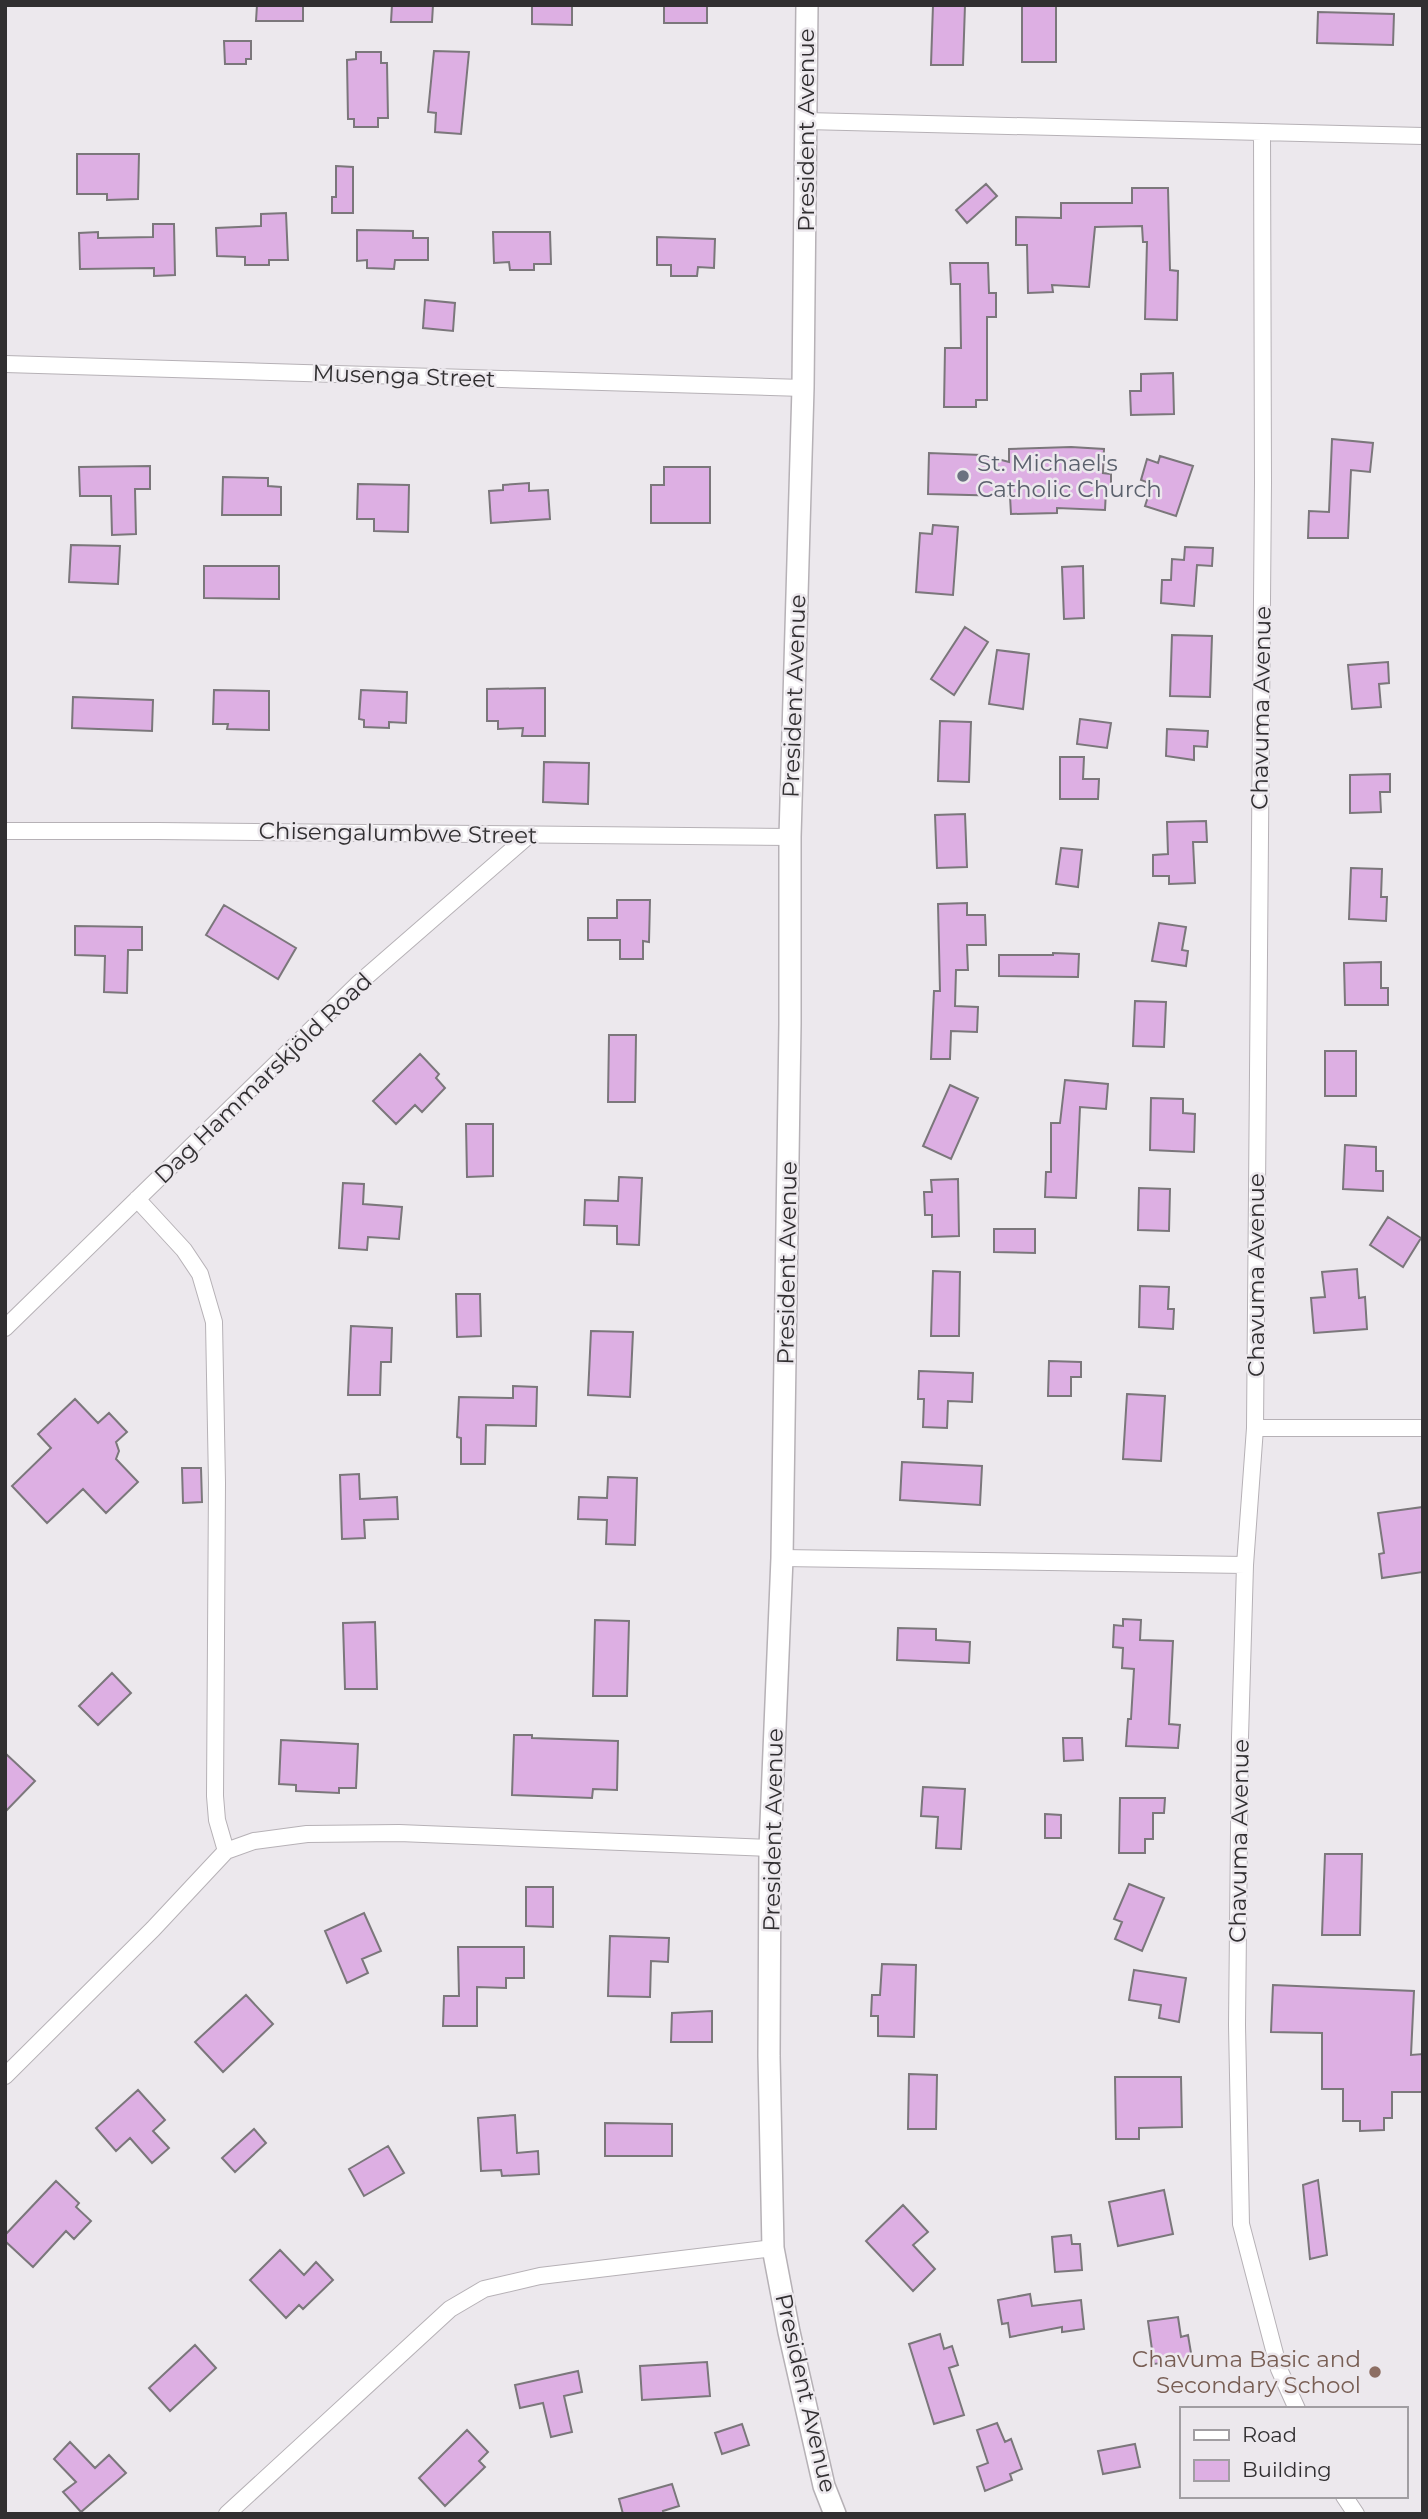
<svg xmlns="http://www.w3.org/2000/svg" width="1428" height="2519" font-family="Montserrat,sans-serif">
<style>
.building{fill:#ddafe3;stroke:#7b777b;stroke-width:2}
.lines{fill:none;stroke-linecap:round;stroke-linejoin:round}
.minor-casing{stroke:#b6b1b6;stroke-width:18}
.tertiary-casing{stroke:#b6b1b6;stroke-width:24}
.minor{stroke:#fff;stroke-width:16}
.tertiary{stroke:#fff;stroke-width:21}
.worship-dot{fill:#6b7280;stroke:#ece8ed;stroke-width:2.5}
.education-dot{fill:#8d6e63;stroke:#ece8ed;stroke-width:2.5}
.labels{text-anchor:middle;stroke-width:5;stroke-linejoin:round;paint-order:stroke}
.street-label{font-size:23px;fill:#312f31;stroke:#ece8ed}
.worship-label{font-size:23px;fill:#5b616d;stroke:#ece8ed;text-anchor:start}
.education-label{font-size:23px;fill:#785e54;stroke:#ece8ed;text-anchor:end}
</style>
<rect width="100%" height="100%" fill="#ece8ed"/>
<path class="building" d="M257,5h46v16h-47z
M392,5h41l-1,17h-41z
M532,5h40v20l-40,-1z
M664,5h43v18h-43z
M933,5h32l-2,60h-32z
M1022,5h34v57h-34z
M1318,12l76,2 -1,31 -76,-2z
M224,41h27v18h-5v5h-21z
M434,51l35,1 -8,82 -26,-2 1,-19 -8,-1z
M356,52h25v11h6l1,55h-10v9h-24v-8h-6l-1,-59 9,-1z
M77,154h62l-1,45 -31,1v-6h-30z
M336,166l17,1v46h-21v-16h4z
M986,184l11,12 -30,27 -11,-13z
M1132,188h36l2,82 8,1 -1,49 -32,-1 2,-77h-4l-1,-16 -47,1 -6,60 -37,-2 1,7 -25,1 -1,-48h-11v-28l45,1v-15h71z
M286,213l2,47h-19v5h-24v-8l-28,-1 -1,-28 45,-2v-12z
M153,224h21l1,51 -21,1v-8l-74,1 -1,-36 19,-1v6l55,-1z
M357,230l56,1v7h15v22h-33l-1,9 -27,-1v-8l-10,1z
M493,232h57l1,32h-17v6h-24l-1,-8 -15,1z
M657,237l58,2 -1,29 -16,-1 -1,9h-26v-11h-14z
M950,263h38l1,30h7v24h-9v83h-11v7h-32l1,-59h16l-1,-64h-9z
M425,300l30,3 -2,28 -30,-3z
M1173,373l1,41 -43,1 -1,-24h11v-17z
M1332,439l41,4 -3,29 -19,-2 -3,68h-40l1,-27 20,1z
M1071,447l33,2 -1,24 8,1v16h-5l-1,20 -48,-2v5l-46,1 -1,-18 -82,-2 1,-41 53,2 27,7v-13z
M1160,456l33,10 -17,50 -31,-10 7,-22 -11,-4 6,-21 11,4z
M150,466v23h-15l1,45 -24,1 -1,-39h-31l-1,-29z
M664,467h46v56h-59v-38h13z
M223,477l45,1v8l13,1v28h-59z
M529,483v8l19,-1 2,29 -59,4 -2,-32 14,-1v-5z
M358,484l51,1 -1,47 -34,-1v-12h-17z
M933,525l25,2 -5,68 -37,-3 4,-59 12,1z
M71,545l49,1 -2,38 -49,-2z
M1185,547l28,1 -1,18 -15,-1 -3,41 -33,-3 1,-23h9l1,-21 12,1z
M204,566h75v33l-75,-1z
M1083,566l1,52 -20,1 -2,-52z
M965,627l23,15 -34,53 -23,-16z
M1172,635l40,1 -2,61 -40,-1z
M997,650l32,4 -6,55 -34,-5z
M1388,662l1,21 -10,1 2,23 -29,2 -4,-44z
M545,688v48h-23l1,-8 -25,1v-8h-11v-32z
M214,690l55,1v39l-42,-1 1,-5h-15z
M361,690l46,2 -1,31 -17,-1v6l-25,-1v-7l-5,-1z
M73,697l80,3 -1,31 -80,-3z
M1080,719l31,4 -4,25 -30,-4z
M940,721l31,1 -2,60 -31,-1z
M1167,729l41,2 -1,16 -13,-1v14l-28,-4z
M1060,757h24l-1,22h16l-1,20h-38z
M544,762l45,1 -1,41 -45,-2z
M1390,774v18h-10l1,20 -31,1v-38z
M965,814l2,53 -30,1 -2,-53z
M1206,821l1,21h-14l2,41 -26,1v-8h-16v-21l15,-1 -1,-32z
M1061,848l21,2 -4,37 -22,-3z
M1351,868l31,1 -1,28h6l-1,24 -37,-2z
M617,900h33l-1,42 -6,-1v18h-23v-19h-32v-22h29z
M967,903v12h18l1,30h-19l1,25h-12l-1,36 23,1 -1,25 -26,-1 -1,28h-19l3,-68h6l-2,-87z
M224,905l72,43 -18,31 -72,-44z
M1159,923l27,4 -4,23 6,1 -2,15 -34,-5z
M75,926l67,1v23h-14l-1,43 -23,-1 1,-36 -30,-1z
M1053,953l26,1 -1,23 -79,-1v-21h54z
M1381,962v26h7v17h-43l-1,-42z
M1135,1001l31,1 -2,45 -31,-1z
M609,1035h27l-1,67h-27z
M1325,1051h31v45h-31z
M420,1054l19,20 -3,4 9,10 -23,24 -7,-7 -19,19 -23,-23z
M1065,1080l43,4 -2,25 -26,-2 -4,91 -31,-1 1,-25h5v-49h9z
M950,1085l28,13 -27,61 -28,-13z
M1151,1098l32,1v14l12,1 -1,38 -44,-2z
M466,1124h27v52l-26,1z
M1345,1145l31,2v24h7v20l-40,-2z
M619,1177l23,1 -3,67 -22,-1v-18l-33,-1 1,-25 33,1z
M958,1179l1,57 -27,1v-22h-7l-1,-23h8l-1,-12z
M343,1183l21,1 -1,20 39,3 -3,32 -31,-2 -1,13 -28,-2z
M1139,1188l31,1 -1,42 -31,-1z
M1388,1217l33,21 -18,29 -33,-22z
M994,1229h41v24l-41,-1z
M1357,1269l2,29 6,-1 2,32 -53,4 -3,-35 14,-1 -3,-25z
M933,1271l27,1 -1,64h-28z
M1140,1286l29,1 -1,22h6l-1,20 -34,-2z
M456,1294h24l1,42 -24,1z
M351,1326l41,2 -1,34h-10l-1,33h-32z
M591,1331l42,1 -3,65 -42,-2z
M1049,1361l32,1v15h-10v19h-23z
M919,1371l54,2 -1,29 -24,-1 -1,27 -24,-1 1,-28h-6z
M513,1386l24,1 -1,39 -50,-1 -1,39h-24v-26l-4,-1 2,-40 54,1z
M1127,1394l38,2 -4,65 -38,-2z
M75,1399l23,24 11,-10 18,19 -11,10 3,9 -3,8 22,23 -32,31 -23,-24 -36,34 -35,-37 39,-38 -13,-14z
M902,1462l80,4 -2,39 -80,-5z
M182,1468h19l1,34 -19,1z
M359,1474l1,25 37,-2 1,22 -34,1 1,18 -23,1 -2,-64z
M608,1477l29,1 -2,67 -29,-1 1,-24 -29,-1 1,-22 28,1z
M1423,1507v65l-41,6 -3,-24 5,-1 -6,-40z
M1123,1619l18,1 -1,20 33,1 -4,83 11,1 -2,23 -52,-2 2,-27h3l3,-50 -12,-1 1,-20 -10,-1 1,-22 9,1z
M595,1620l34,1 -2,75h-34z
M375,1622l2,67h-32l-2,-66z
M898,1628l38,1v11l34,2 -1,21 -72,-3z
M112,1673l19,20 -33,32 -19,-19z
M514,1735h18v3l86,3 -1,49 -24,-1 -1,9 -80,-3z
M1063,1738h19l1,22 -19,1z
M281,1740l77,4 -2,44h-17v5l-43,-2v-6l-17,-1z
M5,1753l30,28 -30,31z
M923,1787l42,2 -4,60 -25,-1 2,-31 -17,-1z
M1120,1798h45l-1,15h-11v26h-8v14h-26z
M1045,1814l16,1v23h-16z
M1325,1854h37l-2,81h-38z
M1129,1884l35,14 -22,53 -27,-12 7,-17 -8,-3z
M526,1887h27v40l-27,-1z
M364,1913l17,38 -19,8 6,14 -21,10 -22,-52z
M610,1936l59,2 -1,24 -17,-1 -1,36 -42,-1z
M458,1947h66v31h-18v10l-29,-1v39h-34l1,-30h15z
M882,1964l34,1 -2,72 -36,-1v-20h-7l1,-21h8z
M1134,1970l52,8 -7,44 -20,-4 2,-13 -32,-5z
M1273,1985l141,6 -3,64 12,-1v38h-31v26h-8v12l-24,1v-10h-17v-32h-21v-56l-51,-1z
M246,1995l27,29 -50,48 -28,-30z
M712,2011v31h-41l1,-29z
M909,2074l28,1 -1,54h-28z
M1115,2077h66l1,50 -43,1v11h-23z
M138,2090l27,30 -12,11 16,17 -17,15 -22,-25 -14,13 -20,-23z
M515,2115l2,38 21,-2 1,23 -37,2 -1,-6 -20,1 -3,-53z
M605,2123l67,1v32h-67z
M254,2129l12,14 -31,29 -13,-14z
M388,2146l16,27 -40,23 -15,-27z
M1318,2180l9,75 -17,4 -7,-74z
M56,2181l23,22 -3,4 15,14 -17,18 -8,-8 -33,36 -28,-26v-6z
M1164,2190l9,44 -55,12 -9,-44z
M903,2205l25,27 -15,13 22,24 -22,22 -47,-50z
M1071,2235l1,9h8l2,26 -27,2 -3,-35z
M280,2250l24,25 12,-13 17,18 -30,29 -4,-4 -13,13 -36,-38z
M1030,2294l2,12 49,-6 3,29 -22,3v-5l-52,10 -2,-14 -6,1 -4,-24z
M1178,2317l3,20 7,-2 4,24 -38,5 -6,-43z
M940,2334l4,15 8,-3 6,19 -9,3 15,47 -30,9 -25,-80z
M195,2345l21,23 -46,43 -21,-23z
M707,2362l3,34 -68,4 -2,-34z
M578,2371l4,21 -18,4 8,36 -21,5 -8,-34 -23,5 -5,-23z
M997,2423l8,19 6,-3 11,30 -12,5 2,6 -27,11 -8,-24 11,-4 -11,-33z
M742,2424l7,21 -27,9 -7,-21z
M467,2430l21,22 -9,9 6,6 -40,39 -26,-28z
M70,2442l25,26 14,-13 17,18 -45,39 -18,-20 13,-10 -22,-23z
M1135,2444l5,23 -37,7 -5,-23z
M672,2484l7,22 -16,5 1,3h-41l-4,-15z"/>
<g class="lines">
<defs>
<path id="minor" d="M806,121l617,15
M1262,132l1,350 -8,946 -10,137 -5,172 -3,288 4,199 38,145 18,40
M5,364l798,24
M5,831h153l632,6
M137,1199l47,51 16,24 14,48 3,161 -2,313 2,24 9,31
M5,1328l354,-345 169,-147
M1255,1428h168
M782,1558l463,7
M5,2076l148,-147 73,-78 28,-10 53,-7 92,-1 371,15
M1344,2496l12,18
M227,2514l223,-205 34,-20 56,-13 233,-28"/>
<path id="tertiary" d="M807,5l-4,383 -13,449v187l-8,534 -12,290 -1,208 4,192 16,84 35,154 11,28"/>
</defs>
<use href="#minor" class="minor-casing"/>
<use href="#tertiary" class="tertiary-casing"/>
<use href="#minor" class="minor"/>
<use href="#tertiary" class="tertiary"/>
</g>
<circle class="worship-dot" cx="963" cy="476" r="7"/>
<circle class="education-dot" cx="1375" cy="2372" r="7"/>
<g class="labels">
<g class="street-label">
<text transform="translate(806 130) rotate(-90)" y="8">President Avenue</text>
<text transform="translate(404 376) rotate(2)" y="8">Musenga Street</text>
<text transform="translate(794 696) rotate(-88)" y="8">President Avenue</text>
<text transform="translate(1261 708) rotate(-89)" y="8">Chavuma Avenue</text>
<text transform="translate(398 833) rotate(1)" y="8">Chisengalumbwe Street</text>
<text transform="translate(263 1078) rotate(-44)" y="8">Dag Hammarskjöld Road</text>
<text transform="translate(787 1263) rotate(-89)" y="8">President Avenue</text>
<text transform="translate(1256 1275) rotate(-90)" y="8">Chavuma Avenue</text>
<text transform="translate(773 1830) rotate(-89)" y="8">President Avenue</text>
<text transform="translate(1239 1841) rotate(-89)" y="8">Chavuma Avenue</text>
<text transform="translate(806 2393) rotate(77)" y="8">President Avenue</text>
</g>
<g class="worship-label">
<text x="977" y="471">St. Michael's<tspan x="977" dy="26">Catholic Church</tspan></text>
</g>
<g class="education-label">
<text x="1361" y="2367">Chavuma Basic and<tspan x="1361" dy="26">Secondary School</tspan></text>
</g>
</g>
<rect width="1428" height="2519" fill="none" stroke="#312f31" stroke-width="14"/>
<rect x="1180" y="2407" width="228" height="91" fill="#ece8ed" stroke="#a19ea2" stroke-width="2"/>
<rect x="1194" y="2430" width="35" height="10" fill="#ffffff" stroke="#a19ea2" stroke-width="2"/>
<text x="1242" y="2442" font-size="21" fill="#312f31">Road</text>
<rect x="1194" y="2460" width="35" height="21" fill="#ddafe3" stroke="#a19ea2" stroke-width="2"/>
<text x="1242" y="2477" font-size="21" fill="#312f31">Building</text>
</svg>
